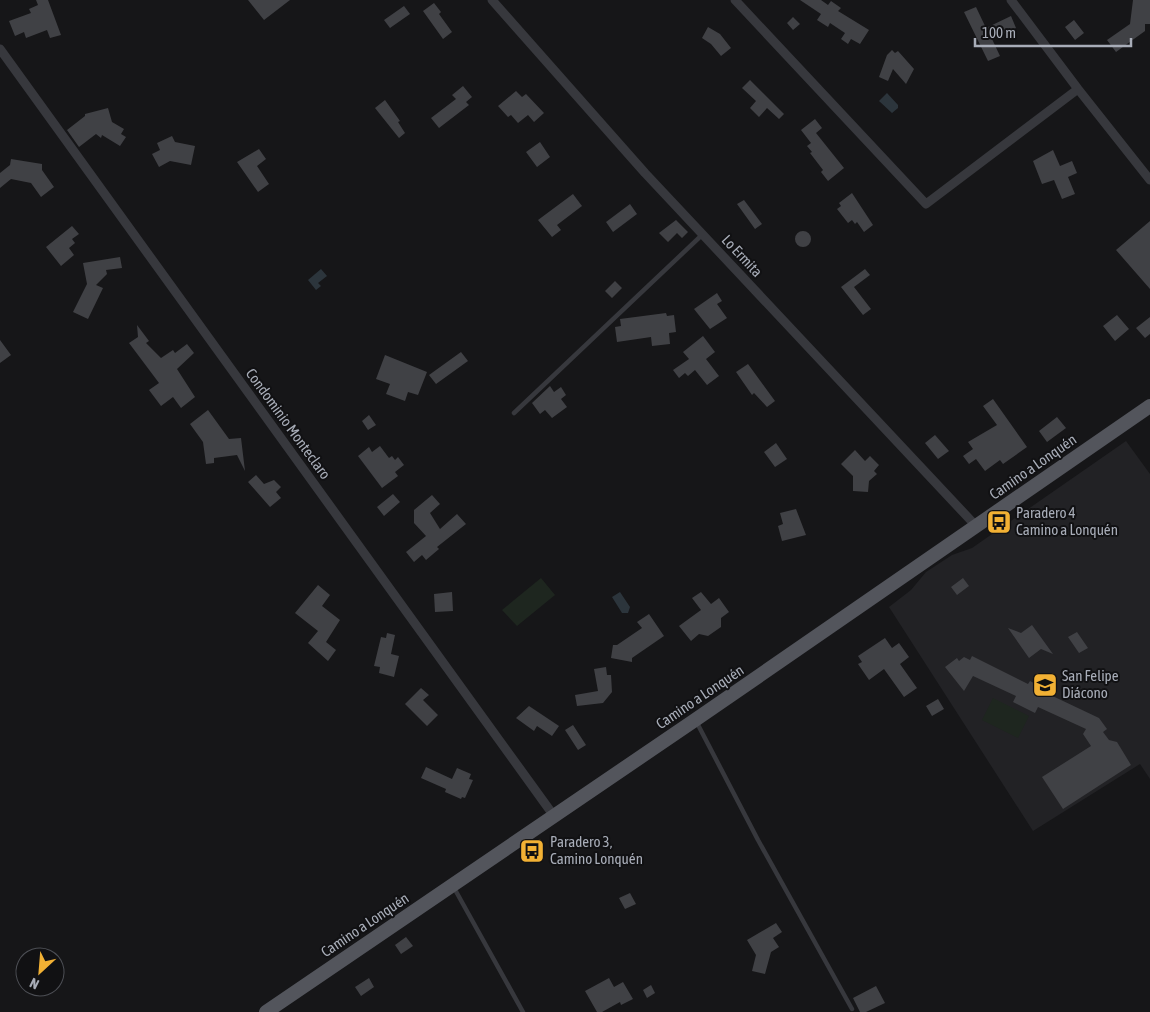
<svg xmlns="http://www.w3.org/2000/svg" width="1150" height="1012" font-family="'Asap Condensed',sans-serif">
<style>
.built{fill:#222225}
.green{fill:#1e261f}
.water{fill:#2c353c}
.building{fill:#404145}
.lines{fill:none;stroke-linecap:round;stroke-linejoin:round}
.lane{stroke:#37383d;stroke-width:4.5}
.street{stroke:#37383d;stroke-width:9}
.primary{stroke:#53555c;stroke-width:14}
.labels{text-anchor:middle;stroke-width:4;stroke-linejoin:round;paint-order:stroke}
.street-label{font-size:15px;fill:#a8adb8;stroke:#111113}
.poi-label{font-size:15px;fill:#a8adb8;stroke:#111113;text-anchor:start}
</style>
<rect width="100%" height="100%" fill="#161618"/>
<path class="built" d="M1126,441l24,33v305l-10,-15 -107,67 -144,-224 22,-17 15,-18 26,-17 20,-7z"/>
<path class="green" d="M541,578l14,17 -38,31 -15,-16z
M993,698l36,18 -11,22 -36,-18z"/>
<path class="water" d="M887,93l11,12v3l-6,5 -13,-12z
M321,269l6,7 -9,7 3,3 -5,4 -8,-10z
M620,592l10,15 -2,6h-6l-10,-16z"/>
<path class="building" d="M36,0h12l13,35 -11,3 -3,-8 -21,8 -2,-6 -9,4 -6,-15 22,-8 -2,-4 9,-4z
M248,0h42l-26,20z
M800,0h21l7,5 3,-4 10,7 -3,3 31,19 -9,14 -9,-5 -3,5 -7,-5 4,-6 -15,-10 -2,4 -11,-7 4,-6z
M1133,0h17v24h-5v7l-29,21 -9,-12 23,-16z
M434,3l7,9 -2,2 13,18 -9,7 -20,-28z
M404,6l6,8 -20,14 -6,-8z
M976,7l10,21 25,-12 5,12 -24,11 8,17 -12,5 -24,-49z
M793,17l7,7 -7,6 -6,-7z
M1074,20l10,13 -9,7 -10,-13z
M708,27l12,7 11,14 -10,8 -10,-12 -9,-6z
M892,50l3,3 3,-2 16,18 -8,15 -13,-15 -5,12 -9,-4 8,-22z
M750,80l34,34 -5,5 -12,-11 -8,9 -9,-9 6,-7 -14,-13z
M463,86l9,11 -6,5 3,3 -30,23 -8,-10 25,-19 -4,-4z
M516,91l6,6 4,-3 18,19 -10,9 -6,-7 -10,8 -7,-8 -3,2 -10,-11z
M385,100l15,21 -2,1 7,11 -6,5 -24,-30z
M108,108l4,14 12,7 -3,5 5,3 -6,9 -18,-11 -1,3 -5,-4 -17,13 -12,-17 18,-14v-2z
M815,119l7,9 -6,5 28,35 -16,13 -7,-9 2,-2 -13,-17 2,-1 -5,-6 4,-3 -10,-13z
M172,136l3,6 20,4 -4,19 -21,-4 -11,6 -7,-13 8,-4 -3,-7z
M540,142l10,15 -13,10 -11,-15z
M259,149l7,10 -9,7 12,18 -11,8 -21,-30z
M1053,150l7,16 12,-5 5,12 -9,4 7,17 -13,5 -8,-19 -12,4 -9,-23z
M11,159l31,5v6l12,17 -13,10 -10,-14 -20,-4 -11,9v-15l10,-8z
M852,193l21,32 -9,7 -7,-10 -2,2 -3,-4 -4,3 -11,-14 4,-3 -2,-3z
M573,194l9,12 -25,19 4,5 -9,7 -14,-17z
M744,200l18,24 -7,5 -18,-25z
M630,204l7,10 -24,18 -7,-10z
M676,220l12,12 -6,6 -5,-5 -9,9 -9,-9z
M1150,221v68l-34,-39z
M72,226l7,8 -7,5 3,4 -6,5 5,7 -13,11 -15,-19z
M795 239a8 8 0 1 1 16 0a8 8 0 1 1-16 0Z
M120,257l2,11 -16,2 1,4 -11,11 7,3 -15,31 -15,-7 14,-28 -4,-21z
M865,269l5,6 -16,12 17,22 -8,6 -22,-28z
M615,281l7,7 -10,10 -7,-7z
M717,293l5,8 -5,3 10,14 -17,11 -16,-20z
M666,313l1,3 7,-1 2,17 -7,1 1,11 -18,2 -1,-9 -34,5 -2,-15 6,-1 -1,-7z
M1117,315l12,14 -14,12 -12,-15z
M1150,317v17l-5,4 -9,-10z
M137,325l12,16 -3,2 15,15 12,-8 2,3 12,-9 7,9 -17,16 18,28 -14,11 -8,-11 -12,9 -12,-16 10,-7 -30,-40 9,-6z
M703,336l12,16 -9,7 13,17 -12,9 -12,-15 -7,6 -3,-3 -6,5 -6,-8 16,-11 -6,-7z
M0,340l11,15 -11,8z
M461,352l7,9 -32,23 -7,-9z
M385,355l42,17 -9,23 -10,-3 -3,9 -19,-7 4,-10 -14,-5z
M748,364l27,37 -8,6 -13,-14 -2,2 -16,-23z
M550,386l4,6 7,-5 5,8 -5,4 6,8 -15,11 -7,-8 -5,4 -8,-11z
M993,399l34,48 -24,17 -3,-4 -15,11 -9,-12 -7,5 -6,-8 10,-7 -5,-7 29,-17 -14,-19z
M208,410l21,29 12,-1 4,33 -8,-16 -23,3v5l-8,1 -3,-22 -13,-18z
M369,415l7,10 -8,5 -6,-9z
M1057,417l9,11 -19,14 -8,-11z
M935,435l14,16 -11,8 -13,-16z
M776,443l11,16 -12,8 -11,-15z
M380,446l9,12 3,-2 3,4 3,-3 6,8 -9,7 3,4 -16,12 -24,-32 11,-9 3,5z
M855,450l10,11 5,-5 9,9 -5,6 3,3 -8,7 -1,11 -15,-1v-15l-12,-12z
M256,475l8,9 10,-4 7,7 -5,5 5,6 -11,9 -22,-25z
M393,494l7,8 -16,14 -7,-9z
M432,495l8,9 -10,9 10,16 17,-15 9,10 -29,23 2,2 -13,11 -4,-5 -8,7 -8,-10 20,-16 -12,-13v-13z
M796,509l10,26 -24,6 -4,-15 5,-2 -3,-11z
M963,578l6,8 -12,9 -6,-8z
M318,585l12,10 -8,11 18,14 -14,22 10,8 -8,11 -20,-18 10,-12 -23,-18z
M452,592l1,19 -18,1 -1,-18z
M701,592l10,12 8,-6 10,14 -8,6v9l-13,9 -9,-2 -8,7 -12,-15 22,-16 -9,-12z
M649,614l15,22 -32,22v4l-21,-4 2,-13h4l25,-17 -5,-6z
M1032,625l21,29 -12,-5 -12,9 -21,-30 13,5z
M1077,632l11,16 -9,5 -11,-16z
M387,633l8,2 -4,19 8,2 -5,21 -15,-4 1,-6 -6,-1 7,-29 5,1z
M885,638l7,10 7,-5 10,14 -9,7 17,24 -13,9 -20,-28 -15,11 -11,-16 4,-2 -4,-6z
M972,656l56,28 2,-3 14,7 -2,3 57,27 8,11 -4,3 6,8 8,2 14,23 -68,44 -21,-32 49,-31 -8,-12 3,-5 -48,-22 -3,6 -22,-11 3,-6 -43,-20 -9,15 -19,-24 12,-9 2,3 5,-4 6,3z
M606,667l1,8h4l1,17 -9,11 -26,3 -2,-11 23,-4 -4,-22z
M421,688l8,7 -6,5 15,15 -11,11 -22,-22z
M938,699l6,10 -12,7 -6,-10z
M529,706l30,20 -7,10 -15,-10 -3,5 -18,-13z
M573,725l13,20 -8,5 -13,-20z
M426,767l26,12 5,-11 14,6 -2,5 4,1 -8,18 -3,-1 -1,2 -16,-7 1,-3 -25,-11z
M630,893l6,11 -11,5 -6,-11z
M776,923l6,9 -9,6 6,9 -8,5 -6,22 -13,-3 4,-16 -9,-15z
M406,937l7,9 -12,8 -6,-9z
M369,978l5,9 -13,9 -6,-9z
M609,978l5,9 9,-5 10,17 -12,6 -1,-3 -18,10h-5l-12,-21z
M651,985l4,8 -8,5 -4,-8z
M876,986l9,17 -19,9h-6l-7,-14z"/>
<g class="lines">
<path class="lane" d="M514,413l189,-179
M696,721l62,119 94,169
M453,886l70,126"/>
<path class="street" d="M492,0l153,173 332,354
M735,0l191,204 152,-115
M1011,0l67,89 72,91
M0,49l554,767"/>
<path class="primary" d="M266,1012l429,-292 455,-314"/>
</g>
<defs>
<symbol id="bus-square" viewBox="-11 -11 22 22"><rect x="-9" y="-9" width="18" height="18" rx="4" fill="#f2b134" stroke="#111113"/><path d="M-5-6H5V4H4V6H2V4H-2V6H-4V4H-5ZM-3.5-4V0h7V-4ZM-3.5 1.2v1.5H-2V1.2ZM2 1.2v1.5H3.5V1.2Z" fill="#111"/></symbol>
<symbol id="school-square" viewBox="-11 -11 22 22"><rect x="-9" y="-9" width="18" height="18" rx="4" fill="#f2b134" stroke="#111113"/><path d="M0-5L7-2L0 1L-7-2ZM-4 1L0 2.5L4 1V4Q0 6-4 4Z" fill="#111"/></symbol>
</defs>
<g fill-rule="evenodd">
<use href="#bus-square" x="985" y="508" width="28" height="28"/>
<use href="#school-square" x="1031" y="671" width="28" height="28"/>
<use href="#bus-square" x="518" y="837" width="28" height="28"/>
</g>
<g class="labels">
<g class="street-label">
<text transform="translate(742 256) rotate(47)" y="5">Lo Ermita</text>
<text transform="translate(288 424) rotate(54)" y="5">Condominio Monteclaro</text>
<text transform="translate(1033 467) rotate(-35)" y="5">Camino a Lonquén</text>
<text transform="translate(700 697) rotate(-34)" y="5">Camino a Lonquén</text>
<text transform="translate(365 925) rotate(-34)" y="5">Camino a Lonquén</text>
</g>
<g class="poi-label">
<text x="1016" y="518">Paradero 4<tspan x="1016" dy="17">Camino a Lonquén</tspan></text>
<text x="1062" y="681">San Felipe<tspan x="1062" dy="17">Diácono</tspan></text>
<text x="550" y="847">Paradero 3,<tspan x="550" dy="17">Camino Lonquén</tspan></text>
</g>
</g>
<g transform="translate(40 972) rotate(206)"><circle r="24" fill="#111113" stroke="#4d4f55"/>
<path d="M0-4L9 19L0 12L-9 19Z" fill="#f2b134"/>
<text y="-8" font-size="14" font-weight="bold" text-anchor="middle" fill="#a8adb8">N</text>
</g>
<path d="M975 38v8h156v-8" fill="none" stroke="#a8adb8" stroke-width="2.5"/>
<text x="982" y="38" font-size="15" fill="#a8adb8" stroke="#111113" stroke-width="4" paint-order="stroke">100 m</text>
</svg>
